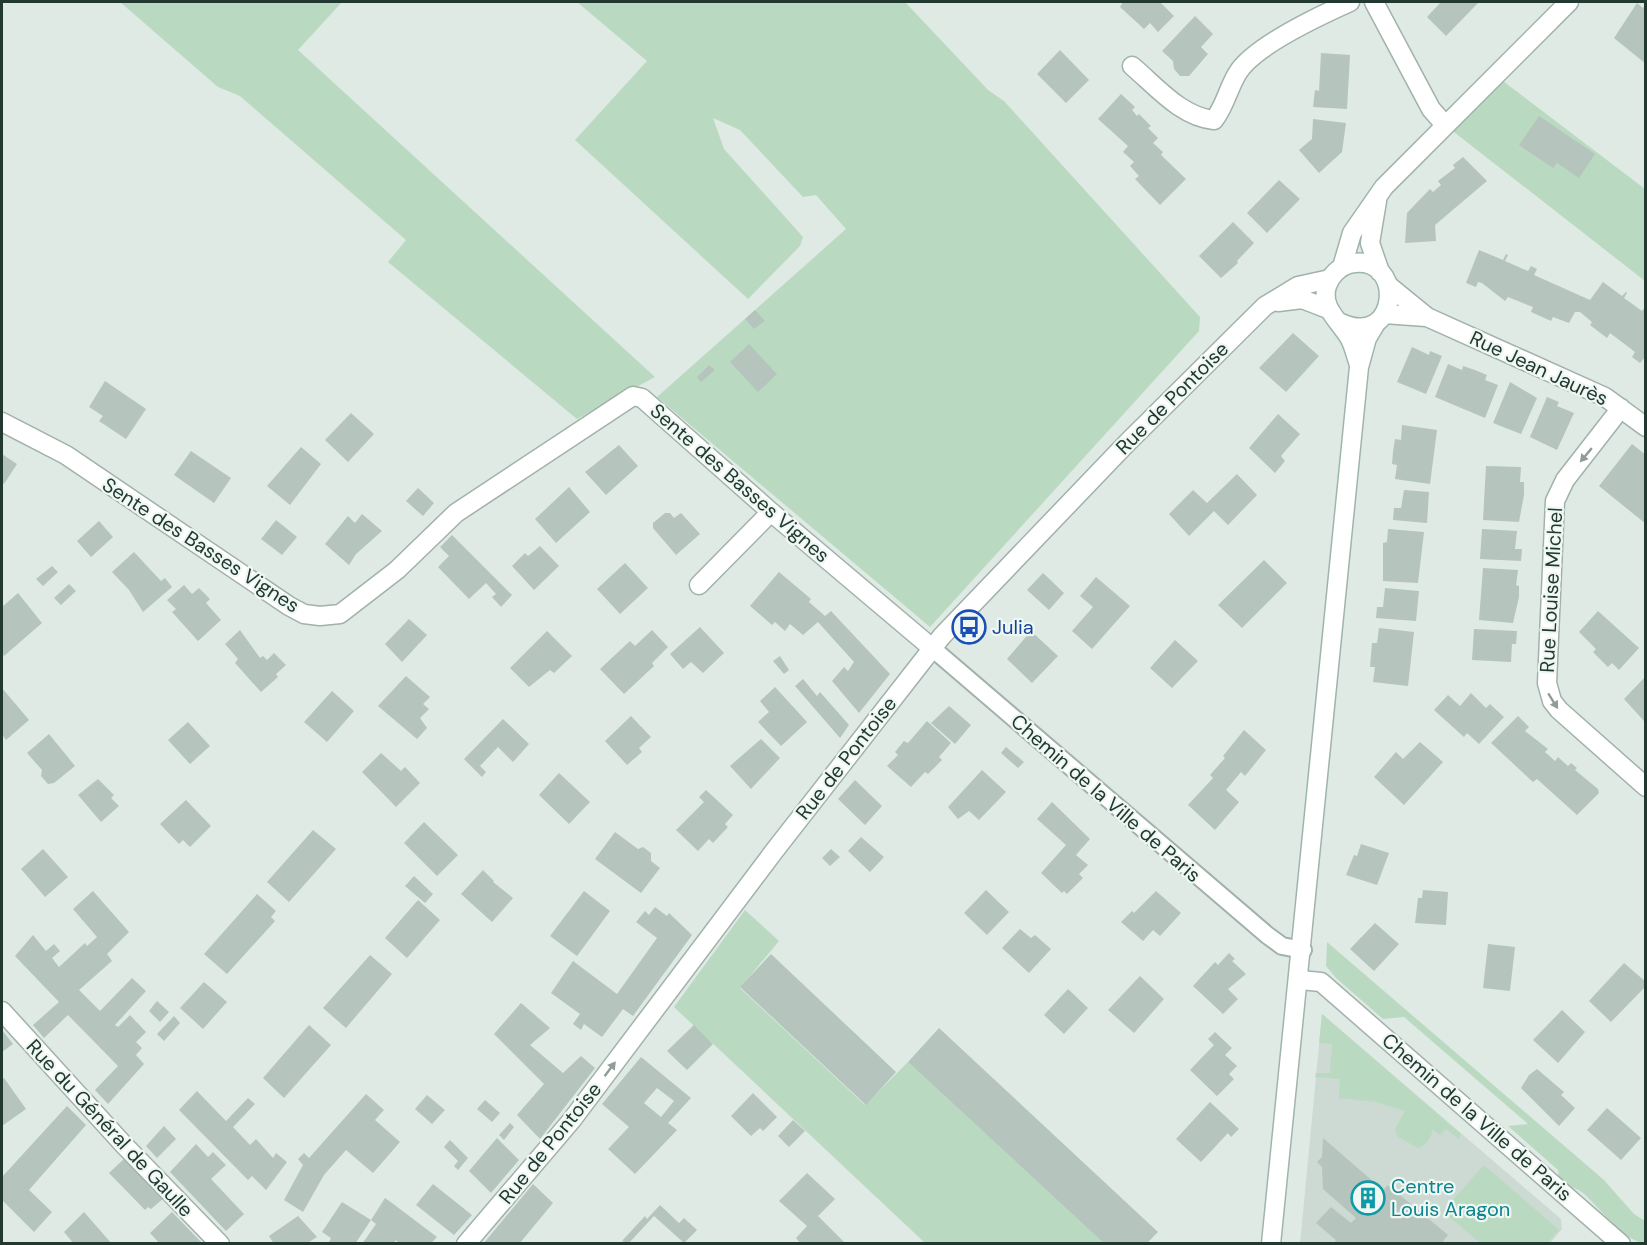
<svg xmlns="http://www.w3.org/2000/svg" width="1647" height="1245" font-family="'DM Sans',sans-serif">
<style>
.built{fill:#cdd9d3}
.green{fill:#b9dac0}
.building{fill:#b5c4bd;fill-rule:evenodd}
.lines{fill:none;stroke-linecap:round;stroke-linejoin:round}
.pedestrian-casing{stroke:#a2b1ab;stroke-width:20}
.minor-casing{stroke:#a2b1ab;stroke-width:21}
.secondary-casing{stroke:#9fb5ac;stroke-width:21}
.pedestrian{stroke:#fff;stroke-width:16}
.minor{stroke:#fff;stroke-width:18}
.secondary{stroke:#fff;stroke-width:18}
.oneway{fill:#909c98}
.labels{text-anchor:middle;stroke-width:4.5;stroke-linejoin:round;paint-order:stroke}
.street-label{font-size:20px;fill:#213931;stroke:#eff7f3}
.transit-label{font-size:20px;fill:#164399;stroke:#eff7f3;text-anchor:start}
.culture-label{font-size:20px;fill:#0d838f;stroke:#eff7f3;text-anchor:start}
</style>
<rect width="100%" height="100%" fill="#dfeae5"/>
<path class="built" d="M1322,1014l239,205 1,10 -12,14 -250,1z"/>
<path class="green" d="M120,2h222l-44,48 357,327 -78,42 -189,-157 18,-22 -166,-144 -22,-9z
M577,2h328l83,88 16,11 196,216 -1,14 -269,296 -273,-230 189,-168 -30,-34 -13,2 -63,-67 -27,-12 11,31 79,88 -3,9 -52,53 -173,-159 72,-79z
M1495,75l150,114v92l-200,-156z
M745,910l34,31 -39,47 125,117 43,-43 197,181h-180l-251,-236z
M1327,942l277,238 30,34 11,7v22c-19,0 -46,-36 -62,-50 -7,-6 -18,-6 -24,-13l-1,-10 -50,-44 20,-2 -124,-107 -21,2 -47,-41 -10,-12z
M1322,1014l139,120 -2,5 -13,-10 -6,6 -8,-6c1,8 -6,17 -14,19l-20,-11 -3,-8 10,-18 -29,-9 -37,-4 1,-19 -25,-2 1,-4h14l2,-29 -13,-1z
M1484,1165l75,65 -12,13h-67l-37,-32z"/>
<path class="building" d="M1123,2h37l14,14 -16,16 -8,-9 -6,6 -24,-22z
M1441,2h38l-33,34 -19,-19z
M1637,3l6,5 3,-4v60l-32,-26z
M1195,16l18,18 -12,13 7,7 -19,22h-9l-6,-7 -1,-8 -11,-10z
M1060,50l29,30 -23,23 -29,-29z
M1321,53l29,2 -3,54 -34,-2 2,-17 4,1z
M1121,94l14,13 -3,3 5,6 2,-2 12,12 -3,2 10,10 -5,5 10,9 -2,3 25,24 -26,26 -25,-26 4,-3 -9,-10 4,-4 -11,-10 5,-6 -30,-27z
M1539,116l56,38 -16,24 -22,-15 -4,5 -34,-23z
M1313,119l33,4 -4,29 -23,21 -20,-23 13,-11z
M1463,157l24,24 -52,44 1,16 -31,2 2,-30 23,-24 3,3 8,-7 -3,-4 17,-13 -2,-3z
M1279,180l21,19 -33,34 -20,-20z
M1233,222l21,21 -17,18 1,2 -17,15 -22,-22z
M1479,250l24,10 3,-6 2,1 -3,6 23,10 3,-5 6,3 -3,6 56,25 13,-18 19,14 4,-4 1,1 -3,5 18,13 4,-5v50l-6,7 -8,-6 3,-5 -25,-19 -3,5 -17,-13 2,-3 -12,-10h-5l-6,11 -16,-6 -2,4 -20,-9 2,-5 -25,-10 -3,4 -23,-18 -4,-1 -2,5 -10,-4z
M755,310l10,11 -11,8 -9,-10z
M1293,333l26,23 -33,36 -27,-24z
M749,344l28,30 -19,18 -28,-30z
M1412,347l17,8 1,-4 12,5 -16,38 -29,-12z
M1448,364l14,6 1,-4 12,4 12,5 -2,5 13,5 -13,33 -50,-21z
M709,365l6,5 -14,12 -4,-5z
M105,381l41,28 -20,30 -27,-18 4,-5 -14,-9z
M1510,382l27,16 -16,36 -28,-11z
M1547,397l12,5 -2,4 17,7 -17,37 -27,-13z
M351,413l23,21 -26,28 -23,-22z
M1278,414l22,20 -19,22 4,5 -10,12 -26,-25z
M1402,425l35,5 -7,54 -35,-5 2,-14 -5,-1 1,-12 2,-13 6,1z
M1632,444l14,11v69l-47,-38z
M619,445l19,21 -32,29 -21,-23z
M301,447l20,17 -31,41 -23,-19z
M191,451l40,27 -17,25 -40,-28z
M2,454l15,10 -13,20 -2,-2z
M1486,466l35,1 -1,15h4v13l-5,27 -36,-2z
M1237,474l20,21 -29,30 -14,-14 -25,25 -20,-22 24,-24 14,13z
M569,487l21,25 -34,31 -21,-24z
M418,488l16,15 -11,13 -17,-15z
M1404,490l25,2 -2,31 -34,-3 1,-12h7z
M665,513h5l4,5 7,-5 19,21 -24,21 -23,-27v-5z
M362,514l20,17 -26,23 -7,11 -24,-21 23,-28 7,7z
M276,520l21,17 -15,18 -21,-16z
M99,521l14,16 -22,20 -14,-16z
M1388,529l36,3 -6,51 -35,-2v-38l4,-1z
M1482,529l35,2 -2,18h7l-1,12 -41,-2z
M452,535l60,60 -11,12 -9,-10 4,-3 -10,-11 -17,16 -31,-32 11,-11 -9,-9z
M540,546l19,20 -25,24 -22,-24 13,-13 3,3z
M134,552l27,29 4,-3 7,9 -29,25 -14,-22 -17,-18z
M1264,560l23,23 -45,45 -24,-23z
M625,563l23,25 -28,26 -23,-25z
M52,566l6,6 -15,14 -7,-7z
M1483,568l35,2 -2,15 3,1v11l-6,26 -34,-3z
M779,572l32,27 -2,3 16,14 6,-5 59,63 -31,39 -27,-32 12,-14 4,4 6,-9 -36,-40 -15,13 -13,-11 -5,7 -10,-9 -3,3 -22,-19z
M1043,573l21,20 -15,17 -22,-20z
M1096,577l34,29 -38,43 -20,-18 21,-24 -13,-11z
M69,584l7,7 -15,14 -7,-7z
M184,585l8,9 7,-6 11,11 -4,4 15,17 -23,21 -26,-29 4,-3 -9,-9z
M1385,588l34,3 -3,30 -40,-3 1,-11h6z
M18,593l24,30 -38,33 -2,-4v-45z
M1598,611l41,37 -20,22 -7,-7 -4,4 -15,-15 3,-3 -17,-17z
M409,619l18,16 -25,27 -17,-18z
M700,627l24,26 -21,20 -12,-11 -8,7 -13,-15z
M1379,628l35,4 -6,54 -35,-4 2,-15h-5l2,-24h5z
M1474,629l43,2 -1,13h-4l-1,18 -39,-2z
M240,630l20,28 3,-2 4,4 7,-7 12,12 -10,9 2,3 -17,15 -26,-29 3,-4 -13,-15z
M652,630l16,17 -16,16 2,3 -30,28 -24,-25 30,-28 5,5z
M547,631l25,25 -18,17 -4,-3 -21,17 -19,-19z
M1031,631l27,25 -26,27 -25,-24z
M1175,640l23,21 -26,27 -22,-20z
M780,656l9,14 -5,4 -11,-13z
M406,676l24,21 -7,7 6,5 -9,9 7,10 -10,11 -39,-33z
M1646,676v43l-2,2 -20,-22z
M803,679l14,17 3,-4 29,33 -9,13 -45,-52z
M775,687l32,35 -26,24 -23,-24 11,-10 -9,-11z
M2,688l27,32 -23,20 -4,-6z
M332,691l22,20 -27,31 -23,-20z
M1471,693l15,15 4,-4 14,13 -25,27 -12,-11 -3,4 -30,-27 14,-15 12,11z
M949,706l22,19 -16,19 -24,-21z
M631,716l20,21 -12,11 3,4 -15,13 -22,-24z
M1518,716l11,11 -4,4 23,18 -3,3 10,9 3,-4 10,9 3,-3 6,5 -2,2 23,19 1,4 -22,22 -40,-36 -4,3 -42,-39z
M503,719l26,25 -16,18 -15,-15 -18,19 6,6 -4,5 -18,-18z
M927,721l24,22 -12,14 3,3 -14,14 -3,-2 -14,15 -24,-21 11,-11 -3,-3 9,-11 4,2z
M188,722l22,24 -20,18 -22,-24z
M1244,730l22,20 -21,26 -4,-4 -15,18 13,12 -24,28 -27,-25 25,-27 -3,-3 15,-17 -2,-2z
M49,734l26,32 -21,17 -6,1 -7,-8 1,-6 -15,-17z
M761,739l19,19 -29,31 -21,-23z
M1420,742l23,20 -39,43 -30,-28 22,-25 7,7z
M1006,747l18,15 -6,6 -17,-15z
M381,753l20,18 4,-4 15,16 -24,24 -34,-35z
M982,770l24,22 -27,28 -10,-9 -11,8 -10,-12z
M559,773l31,29 -21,22 -30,-29z
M98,779l16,16 -3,3 8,8 -18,16 -23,-27z
M855,780l27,26 -17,19 -27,-26z
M706,790l27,25 -8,9 3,3 -15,16 -4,-4 -11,12 -22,-21 28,-28 -5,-5z
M186,800l25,26 -21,21 -7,-7 -4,4 -19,-20z
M1052,802l38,37 -14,16 12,10 -9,9 4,4 -16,16 -3,-3 -2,2 -21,-20 25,-28 -29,-26z
M424,822l34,33 -21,21 -33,-33z
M313,830l23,19 -47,53 -22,-20z
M615,832l23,17 5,-2 8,6v8l9,7 -19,25 -46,-34z
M861,837l23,20 -14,15 -22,-21z
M1361,844l28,9 -12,32 -31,-10 8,-20 3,1z
M43,849l25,28 -23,20 -24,-28z
M831,849l9,8 -10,9 -8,-8z
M483,870l11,11 -1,1 20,16 -21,24 -31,-28z
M414,876l19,18 -8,9 -20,-17z
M986,890l23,22 -22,23 -23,-22z
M1423,890l25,2 -2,33 -31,-2 3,-25h4z
M93,891l36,41 -22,22 5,7 -33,29 21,21 32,-33 14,13 -31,34 3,2 12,-12 16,17 -10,10 6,6 -6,7 8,9 -36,40 -13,-14 23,-24 -50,-51 -24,23 -11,-13 26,-23 -44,-46 18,-21 13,16 8,-7 6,7 -8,7 7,9 26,-24 2,3 10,-9 -24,-28z
M584,891l26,20 -33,45 -27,-20z
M1156,891l25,22 -21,23 -7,-6 -10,11 -22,-19 11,-11 2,2z
M257,894l19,17 -5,6 4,4 -48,53 -23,-20z
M418,900l22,20 -33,38 -22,-20z
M655,907l12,9 2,-3 23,22 -59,81 -10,-7 -21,28 -18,-13 -3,6 -8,-6 7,-10 -29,-21 22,-32 44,33 40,-56 -21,-16 9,-11 4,4z
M1375,923l24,21 -25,27 -24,-22z
M1020,929l11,9 4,-3 16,14 -22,24 -27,-25z
M1488,944l27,3 -5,44 -27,-3z
M1229,953l6,6 -3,2 14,13 -18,15 10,10 -15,15 -30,-28 22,-24 3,3z
M771,954l125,118 -30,33 -126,-118z
M370,955l22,19 -46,54 -23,-20z
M1624,963l22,19v4l-35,36 -22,-21z
M1140,976l24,23 -30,34 -26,-23z
M204,982l23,20 -24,27 -23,-21z
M1068,989l20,19 -24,26 -20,-19z
M157,1001l12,11 -9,10 -11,-11z
M521,1003l29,25 -20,17 33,28 18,-17 14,12 -55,71 -23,-24 27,-31 -50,-50z
M1562,1010l23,22 -27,31 -25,-23z
M174,1016l6,7 -16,18 -7,-7z
M309,1025l22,20 -47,53 -21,-20z
M694,1025l19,19 -26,26 -20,-19z
M939,1028l219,204 -12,12h-41l-197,-182z
M2,1030l11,14 -11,8z
M1215,1032l17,16 -7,7 12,11 -8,8 5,5 -17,17 -27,-26 24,-25 -6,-6z
M641,1057l50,41 -23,25 9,7 -42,44 -27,-25 21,-22 -27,-23zM657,1088l17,13 -13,16 -17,-14z
M1537,1069l27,23 -3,3 14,13 -16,18 -38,-38 8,-13z
M4,1078l22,31 -24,17v-47z
M197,1091l29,30 22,-23 7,6 -22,23 17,18 6,-6 17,19 3,-5 11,9 -21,28 -14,-14 -4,4 -69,-70z
M753,1093l24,24 -14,14 -3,-3 -9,8 -20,-20z
M366,1094l18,16 -9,10 25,22 -27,31 -27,-23 -22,25 -21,37 -19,-12 19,-35 -5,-6 6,-6 5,5z
M427,1095l18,15 -13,14 -17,-15z
M485,1100l15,13 -8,9 -15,-13z
M1210,1102l29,27 -8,8 -3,-4 -27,29 -25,-23z
M67,1106l19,19 -57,65 23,22 -18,20 -32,-32v-23z
M1607,1108l34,30 -20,22 -34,-30z
M793,1120l12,11 -16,16 -11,-11z
M510,1123l4,4 -10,13 -5,-5z
M164,1126l12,13 -19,19 -11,-12z
M497,1138l22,22 -28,33 -22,-22z
M1323,1138l60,52 5,-5 60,50 -5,6 4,3h-113l2,-4 -20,-17 15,-16 20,16 5,-5 -33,-29 -1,-22 -5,-5 5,-5z
M450,1140l18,18 -10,12 -4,-4 4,-5 -14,-14z
M196,1144l12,13 5,-5 13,13 -15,14 33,35 -18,17 -56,-59z
M126,1157l39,40 -14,12 -3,-2 -3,3 -36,-37z
M807,1173l28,26 -17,17 28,28h-45l-5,-6 11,-12 -28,-25z
M433,1184l39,31 -18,20 -38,-30z
M533,1184l20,19 -34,41h-36z
M385,1198l7,5 45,34 -7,7h-31l-3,-4 -3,4h-31l14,-20 -5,-4z
M342,1202l29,18 -16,24h-27l3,-6 -9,-6z
M660,1205l19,18 5,-5 13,12 -13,13 -30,-27 -26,28 -6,-3 23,-25 2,3z
M84,1212l28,32h-38l-10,-12z
M172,1212l31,32h-43l-10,-11z
M298,1216l19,21 -11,7h-32l-5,-8z"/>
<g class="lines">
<defs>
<path id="pedestrian" d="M932,648l335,287 15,11 21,4"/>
<path id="minor" d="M1374,2l57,107 14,16
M1132,66c24,20 49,51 82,54 11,-14 14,-31 23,-46 15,-27 84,-59 113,-72
M1389,286l38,31 178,80 41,30
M1278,302l24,-3 26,10
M1384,314l42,3
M1621,408l-56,72 -10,21 -8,182 5,18 7,9 87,77
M2,422l64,33 223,151 15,8 16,2 20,-2 57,-44 59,-57 177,-117 9,2 129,114 161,136
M699,585l72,-73
M1300,980l21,2 300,262
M2,1011l122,134 96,99
M466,1244l105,-123 204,-271 167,-214 185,-193 138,-137 33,-20 32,-7"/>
<path id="secondary" d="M1377,201l-7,42 10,29
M1342,267l10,-34 32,-46 185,-185
M1339,322c62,30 67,-72 10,-58 -10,3 -19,12 -22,22 -7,22 13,35 23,53 4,8 6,17 9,26
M1271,1244l88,-877 8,-29 9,-15"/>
</defs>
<use href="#pedestrian" class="pedestrian-casing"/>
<use href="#minor" class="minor-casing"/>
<use href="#secondary" class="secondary-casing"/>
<use href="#pedestrian" class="pedestrian"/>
<use href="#minor" class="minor"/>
<use href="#secondary" class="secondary"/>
</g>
<defs><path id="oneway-solid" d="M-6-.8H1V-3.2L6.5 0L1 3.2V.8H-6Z" transform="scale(1.5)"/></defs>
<g class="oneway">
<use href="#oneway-solid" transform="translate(1586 455) rotate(130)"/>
<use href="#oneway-solid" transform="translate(1553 701) rotate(58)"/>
<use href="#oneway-solid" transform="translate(610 1069) rotate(-53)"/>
</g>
<defs>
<symbol id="bus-ring" viewBox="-11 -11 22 22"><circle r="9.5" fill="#eff7f3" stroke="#1a4fb4" stroke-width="1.5"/><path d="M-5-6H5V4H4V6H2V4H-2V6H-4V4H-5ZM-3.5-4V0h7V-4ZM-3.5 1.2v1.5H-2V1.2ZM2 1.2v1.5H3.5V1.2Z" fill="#1a4fb4"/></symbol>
<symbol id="building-ring" viewBox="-11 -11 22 22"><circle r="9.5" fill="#eff7f3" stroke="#0f9aa8" stroke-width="1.5"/><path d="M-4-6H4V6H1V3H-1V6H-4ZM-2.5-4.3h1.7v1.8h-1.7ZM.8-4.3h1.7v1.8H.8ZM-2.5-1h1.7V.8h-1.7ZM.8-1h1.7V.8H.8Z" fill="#0f9aa8"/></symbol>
</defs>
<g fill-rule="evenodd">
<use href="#bus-ring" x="950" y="608" width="38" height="38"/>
<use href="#building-ring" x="1349" y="1179" width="38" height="38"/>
</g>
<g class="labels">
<g class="street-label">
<text transform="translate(1539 368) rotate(25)" y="7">Rue Jean Jaurès</text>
<text transform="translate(1172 398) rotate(-45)" y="7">Rue de Pontoise</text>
<text transform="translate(740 483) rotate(41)" y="7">Sente des Basses Vignes</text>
<text transform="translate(201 545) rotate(33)" y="7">Sente des Basses Vignes</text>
<text transform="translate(1551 590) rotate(-87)" y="7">Rue Louise Michel</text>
<text transform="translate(846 758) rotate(-52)" y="7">Rue de Pontoise</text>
<text transform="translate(1106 798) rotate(41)" y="7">Chemin de la Ville de Paris</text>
<text transform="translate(1477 1117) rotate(41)" y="7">Chemin de la Ville de Paris</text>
<text transform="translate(110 1128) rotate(47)" y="7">Rue du Général de Gaulle</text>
<text transform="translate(550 1143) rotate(-51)" y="7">Rue de Pontoise</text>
</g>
<g class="transit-label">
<text x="992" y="634">Julia</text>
</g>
<g class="culture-label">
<text x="1391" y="1193">Centre<tspan x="1391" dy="23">Louis Aragon</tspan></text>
</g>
</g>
<rect width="1647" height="1245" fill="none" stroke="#213931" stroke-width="6"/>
</svg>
